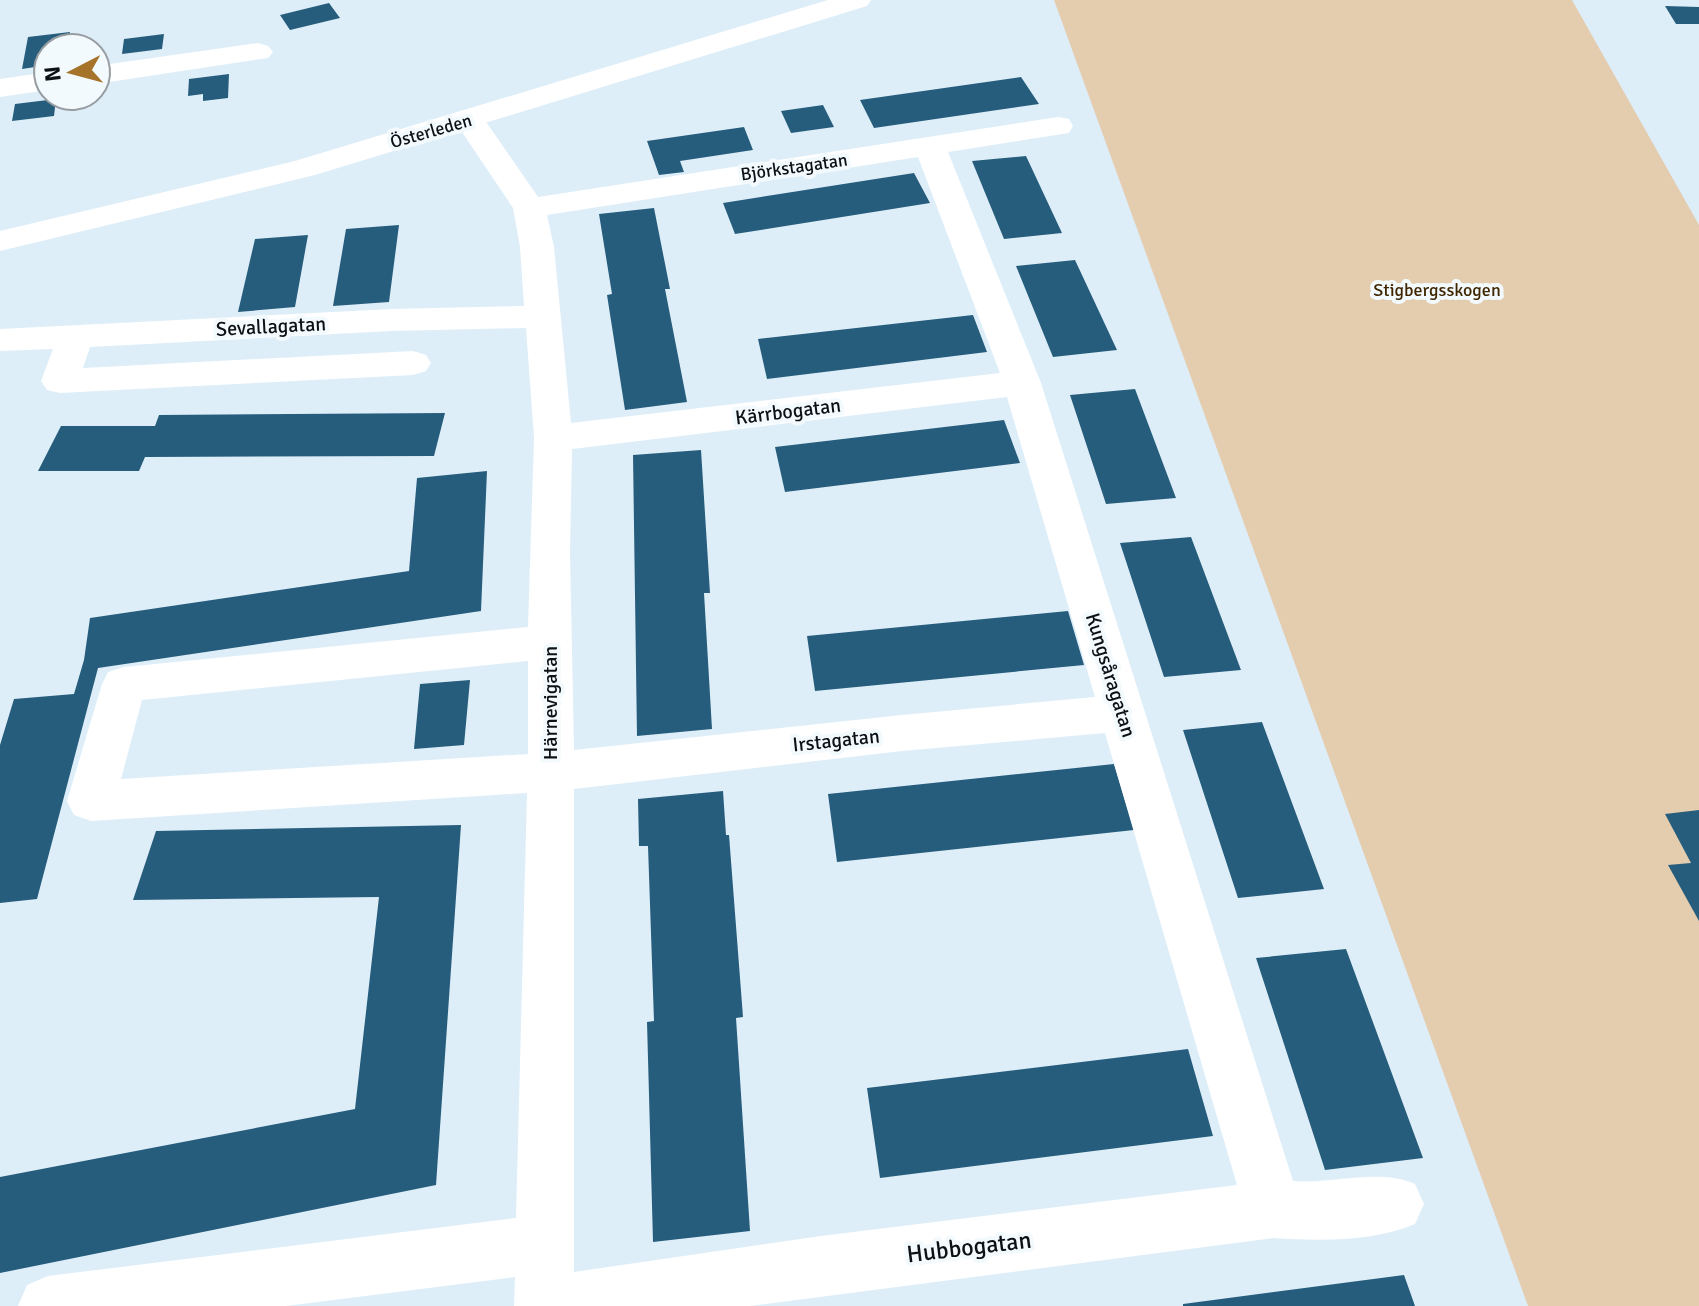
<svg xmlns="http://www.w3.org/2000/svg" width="1699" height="1306" font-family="Signika,sans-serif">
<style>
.green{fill:#e4ccaf}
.building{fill:#265d7c}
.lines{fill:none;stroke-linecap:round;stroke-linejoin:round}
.minor{fill:#fff;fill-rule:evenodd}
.major{fill:#fff;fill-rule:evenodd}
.labels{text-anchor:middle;stroke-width:8;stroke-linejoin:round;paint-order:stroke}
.far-street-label{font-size:18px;fill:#0c1115;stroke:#f3fafe}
.far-park-label{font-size:18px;fill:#3f2600;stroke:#f3fafe}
.street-label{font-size:20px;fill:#0c1115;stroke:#f3fafe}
.near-street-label{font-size:24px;fill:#0c1115;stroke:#f3fafe}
</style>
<rect width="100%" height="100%" fill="#deeef9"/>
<path class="green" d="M1054,0h518l127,225v1081h-171z"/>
<path class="building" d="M329,3l11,15 -50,12 -10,-15z
M1665,6l34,1v17h-23z
M70,32l-3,16h-19v17l-26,4 6,-32z
M164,34l-2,15 -40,5 2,-15z
M229,74l-1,24 -25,3v-7l-15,2 1,-17z
M1021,77l18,27 -165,24 -14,-28z
M56,99l-2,17 -42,5 3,-17z
M823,105l11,22 -43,6 -10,-22z
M744,127l9,23 -73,11 4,11 -25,3 -12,-34z
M1026,156l36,77 -58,6 -32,-78z
M914,173l16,30 -195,31 -12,-31z
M654,208l16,81h-5l22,113 -62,8 -18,-115 5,-1 -13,-80z
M399,225l-10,77 -56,4 13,-77z
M308,235l-13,72 -57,5 17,-73z
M1075,260l42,90 -64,7 -37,-91z
M973,315l14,37 -220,27 -9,-40z
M1135,389l41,109 -70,6 -36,-109z
M445,413l-11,43 -289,1 -6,14h-101l23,-45h94l4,-11z
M1004,420l16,43 -235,29 -10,-45z
M701,450l9,143h-6l8,136 -75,7 -4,-281z
M487,471l-6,140 -383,57 -61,231 -37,4v-158l14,-46 60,-5 10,-34 6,-42 319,-47 8,-93z
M1191,537l50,133 -77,7 -44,-134z
M1068,611l16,54 -269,26 -8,-55z
M470,680l-6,65 -50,4 6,-65z
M1262,722l62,167 -86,9 -55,-168z
M1114,764l20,66 -297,32 -9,-68z
M723,791l3,44h3l14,182 -7,1 14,213 -97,11 -6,-220 7,-1 -6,-175h-9l-1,-47z
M1699,810v111l-31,-56 23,-2 -26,-49z
M461,825l-25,360 -436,88v-96l355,-68 24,-212 -246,3 23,-69z
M1346,949l77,209 -98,12 -69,-212z
M1188,1049l25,87 -333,42 -13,-90z
M1404,1275l11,31h-232v-2z"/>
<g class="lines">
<path class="minor" d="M258,43l10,3 5,6 -5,6 -172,26v-18z
M48,72v18l-48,7v-18z
M469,111l11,2 58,84 520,-80 11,2 4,7 -4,7 -121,19 93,231 252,798c41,3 85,-13 122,3l9,20 -9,20c-43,18 -95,17 -142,14l-523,68h-236l1,-29 -229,29h-268l9,-21 21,-9 468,-58 11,-425 -436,28 -17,-6 -7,-14 35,-117 6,-12 16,-5 404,-40 6,-189 -8,-110 -134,3 -302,16 -7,21 330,-17 13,4 5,8 -5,8 -13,4 -353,18 -13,-3 -6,-9 12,-32 -53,2v-22l392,-20 132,-3 -4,-59 -7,-39 -59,-88 4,-7zM918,157l82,216 -429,50 -17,-176 -7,-32zM1007,397l88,300 -193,18 -328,35 -4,-197 2,-104zM528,661v93l-407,25 21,-79zM1105,733l132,452 -416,51 -247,36v-483l328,-38z"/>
<path class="major" d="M828,0h43l-4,6 -552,169 -315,76v-20l295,-70z"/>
</g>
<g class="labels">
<g class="far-street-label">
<text transform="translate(431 131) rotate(-16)" y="6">Österleden</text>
<text transform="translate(794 167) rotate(-8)" y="6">Björkstagatan</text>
</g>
<g class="far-park-label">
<text x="1437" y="296">Stigbergsskogen</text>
</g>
<g class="street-label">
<text transform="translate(271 326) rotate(-3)" y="7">Sevallagatan</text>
<text transform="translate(788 411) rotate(-7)" y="7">Kärrbogatan</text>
<text transform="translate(1111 675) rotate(73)" y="7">Kungsåragatan</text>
<text transform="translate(550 703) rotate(-90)" y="7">Härnevigatan</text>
<text transform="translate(836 740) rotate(-6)" y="7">Irstagatan</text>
</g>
<g class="near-street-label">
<text transform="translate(969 1247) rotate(-7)" y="8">Hubbogatan</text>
</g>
</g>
<g transform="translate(72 72) rotate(264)"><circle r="38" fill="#f3fafe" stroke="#979da1" stroke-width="2"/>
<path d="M0-6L14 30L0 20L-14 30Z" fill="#a57329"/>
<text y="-12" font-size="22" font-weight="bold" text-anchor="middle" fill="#0c1115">N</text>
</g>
</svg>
